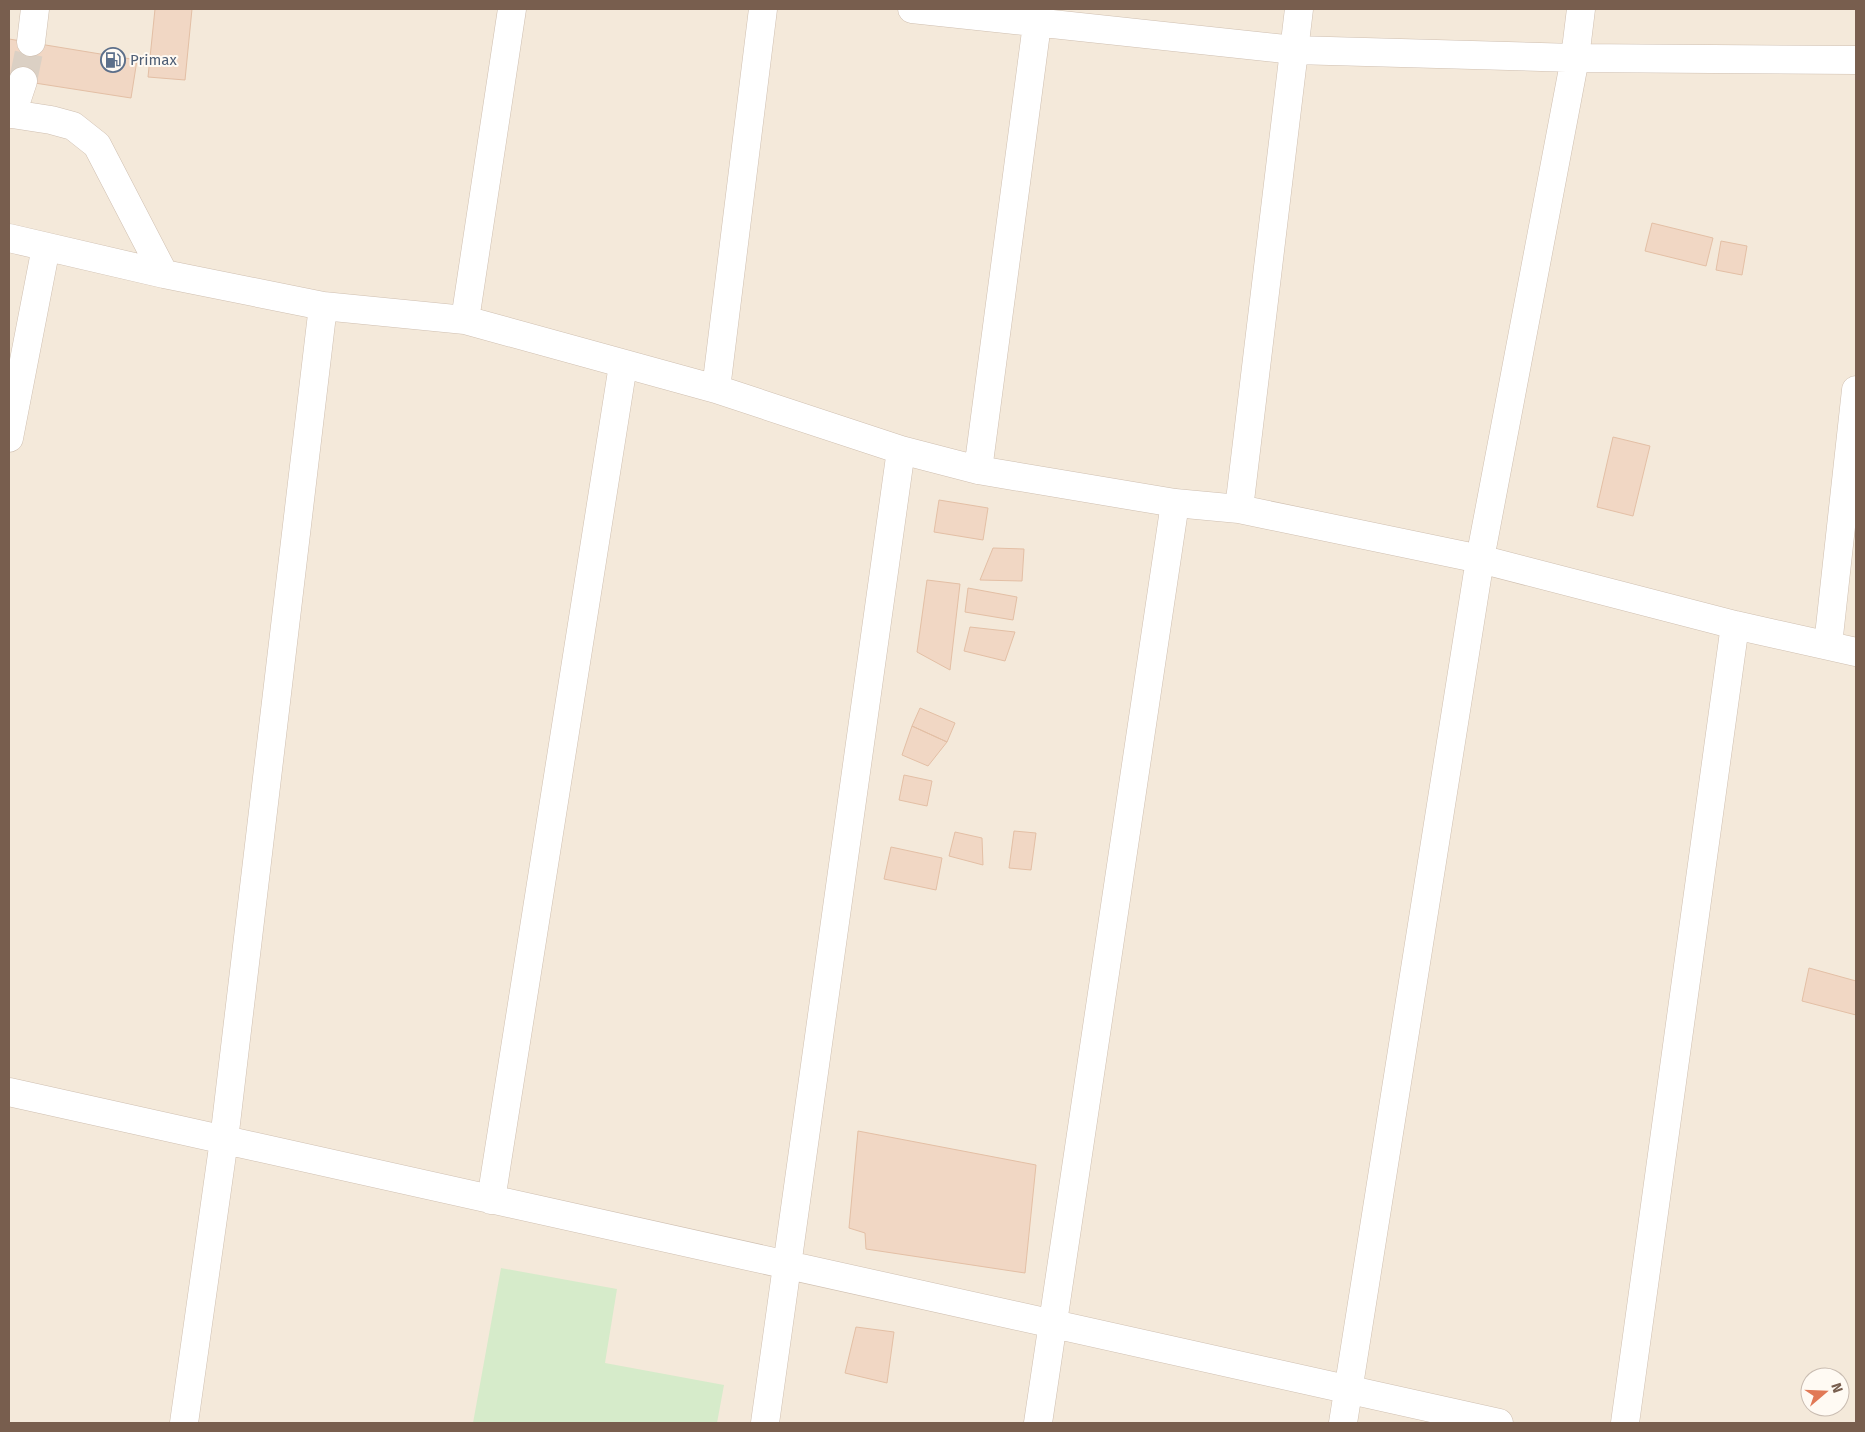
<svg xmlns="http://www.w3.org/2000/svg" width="1865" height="1432" font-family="'Fira Sans',sans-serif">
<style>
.residential{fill:#f4e9da;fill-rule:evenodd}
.green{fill:#d6ebca}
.building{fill:#f1d7c4;stroke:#e3bfa5}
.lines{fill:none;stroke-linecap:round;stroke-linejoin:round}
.minor-tunnel{stroke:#dbd0c4;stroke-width:28;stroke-dasharray:28 14;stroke-linecap:butt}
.minor-casing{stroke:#cfbfb0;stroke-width:29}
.minor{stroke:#fff;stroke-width:28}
.labels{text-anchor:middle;stroke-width:4;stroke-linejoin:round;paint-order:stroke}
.service-label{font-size:15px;fill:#4e5e75;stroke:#fffaf3;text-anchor:start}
</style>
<rect width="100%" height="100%" fill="#fcf6ec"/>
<path class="residential" d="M9,9h1847v1414h-1847zM1810,1377h30v30h-30z"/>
<path class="green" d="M501,1268l116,21 -12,74 119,22 -7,38h-244z"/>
<path class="building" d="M155,9h37l-7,71 -37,-3z
M9,39l128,21 -6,38 -122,-19z
M1652,223l61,15 -7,28 -61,-15z
M1721,241l26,5 -5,29 -26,-5z
M1613,437l37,9 -17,70 -36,-9z
M939,500l49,8 -5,32 -49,-8z
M993,548l31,1 -2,32 -42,-1z
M927,580l33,4 -10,86 -33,-18z
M968,588l49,9 -4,23 -48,-8z
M970,627l45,5 -10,29 -41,-10z
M920,708l35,15 -8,19 -35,-16z
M912,726l35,16 -19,24 -26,-11z
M904,775l28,6 -5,25 -28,-6z
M1014,831l22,2 -5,37 -22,-2z
M955,832l27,6 1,27 -34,-9z
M891,847l51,11 -6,32 -52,-11z
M1809,968l47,13v34l-54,-14z
M858,1131l178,34 -11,108 -159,-24 -1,-16 -16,-5z
M856,1327l38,5 -7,51 -42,-10z"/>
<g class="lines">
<path class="minor-tunnel" d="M23,81l8,-39"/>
<defs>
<path id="minor" d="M912,9l382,41 281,8 281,2
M31,42l4,-33
M9,114h3l11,-33
M12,114l39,6 22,6 24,19 67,129
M9,238l155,36 159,32 142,14 251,69 185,61 77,20 197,33 64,6 241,50 255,66 121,27
M465,320l47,-311
M716,389l47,-380
M9,438l37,-191
M978,470l61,-461
M1239,509l60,-500
M1828,645l28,-255
M9,1092l1490,331
M491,1200l132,-835
M184,1423l40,-283 99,-834
M765,1423l136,-973
M1038,1423l137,-920
M1343,1423l137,-864 95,-501 6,-49
M1625,1423l110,-798"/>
</defs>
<use href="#minor" class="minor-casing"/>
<use href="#minor" class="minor"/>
</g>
<defs>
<symbol id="fuel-ring" viewBox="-11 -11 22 22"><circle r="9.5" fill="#fffaf3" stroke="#5c6f8a" stroke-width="1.5"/><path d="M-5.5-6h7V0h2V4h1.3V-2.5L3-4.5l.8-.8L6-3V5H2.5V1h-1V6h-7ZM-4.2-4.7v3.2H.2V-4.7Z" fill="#5c6f8a"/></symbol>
</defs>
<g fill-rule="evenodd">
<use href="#fuel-ring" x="99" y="46" width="28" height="28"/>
</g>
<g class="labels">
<g class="service-label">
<text x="130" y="65">Primax</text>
</g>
</g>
<rect width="1865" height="1432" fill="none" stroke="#785e4e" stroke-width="20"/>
<g transform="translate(1825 1392) rotate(71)"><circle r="24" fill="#fffaf3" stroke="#c9bcb1"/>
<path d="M0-4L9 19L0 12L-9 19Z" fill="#e17956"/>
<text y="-8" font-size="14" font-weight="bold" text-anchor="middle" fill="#785e4e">N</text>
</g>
</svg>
